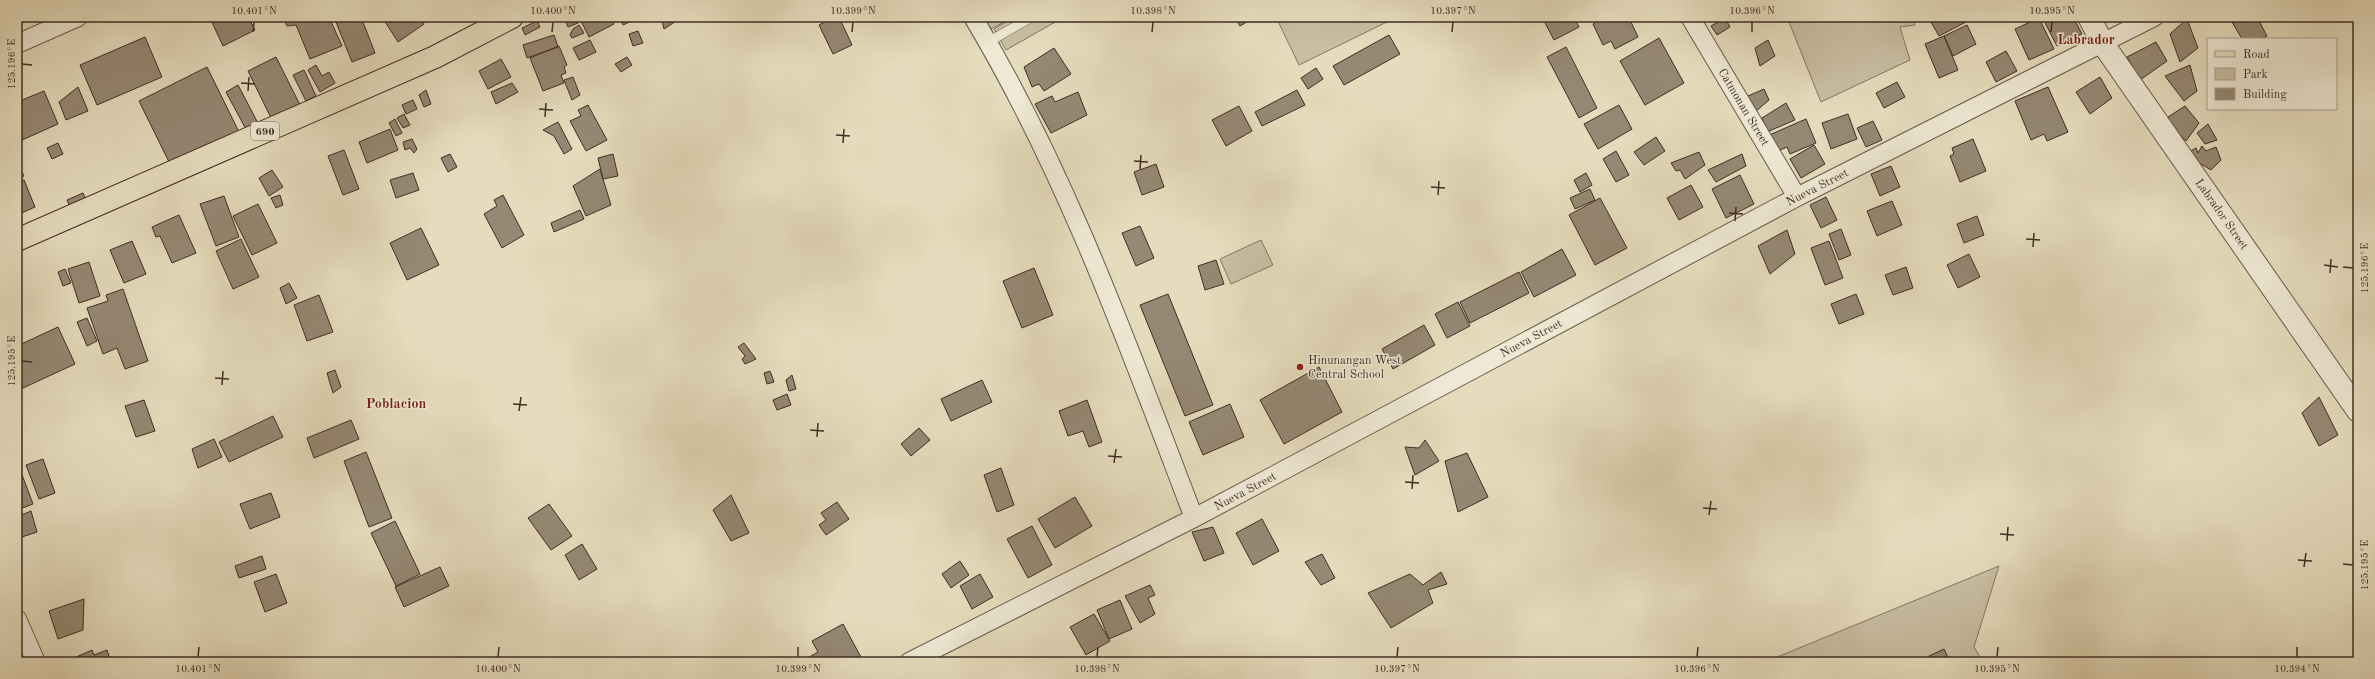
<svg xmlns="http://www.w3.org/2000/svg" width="2375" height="679" font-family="'Old Standard TT',serif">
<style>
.green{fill:#c9bea3;stroke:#847664}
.building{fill:#958874;stroke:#3f2e25}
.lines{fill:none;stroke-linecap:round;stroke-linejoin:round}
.service-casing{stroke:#685a4b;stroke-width:10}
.minor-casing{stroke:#685a4b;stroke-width:20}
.tertiary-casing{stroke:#685a4b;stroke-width:24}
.primary-casing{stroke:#3f2e25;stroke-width:24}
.service{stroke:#eee8d4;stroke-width:9}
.minor{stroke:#eee8d4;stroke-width:18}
.tertiary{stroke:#eee8d4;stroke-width:22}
.primary{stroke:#e5dcbd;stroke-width:22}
.ticks{fill:none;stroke:#3f2e25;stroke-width:1.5}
.poi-dot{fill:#8f2418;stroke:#eee8d4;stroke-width:1.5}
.labels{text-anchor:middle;stroke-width:3;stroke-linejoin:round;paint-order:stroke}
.shield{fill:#eee8d4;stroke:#74665a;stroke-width:1}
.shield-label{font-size:11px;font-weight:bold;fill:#3f2e25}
.street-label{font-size:12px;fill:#3f2e25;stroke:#eee8d4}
.poi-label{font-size:12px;fill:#3f2e25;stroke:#eee8d4;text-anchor:start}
.quarter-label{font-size:14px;font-weight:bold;fill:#7a1f14;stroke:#eee8d4}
.neatline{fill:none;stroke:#3f2e25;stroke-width:1.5}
.ticks-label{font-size:10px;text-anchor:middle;fill:#3f2e25}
</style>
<rect width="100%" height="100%" fill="#e5dcbd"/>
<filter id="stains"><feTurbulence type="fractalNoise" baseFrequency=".005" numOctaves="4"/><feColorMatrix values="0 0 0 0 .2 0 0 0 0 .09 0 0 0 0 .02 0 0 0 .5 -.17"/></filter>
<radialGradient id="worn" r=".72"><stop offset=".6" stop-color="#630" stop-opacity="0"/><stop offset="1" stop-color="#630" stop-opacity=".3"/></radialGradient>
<path class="green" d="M983,17h30l-22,12z
M1014,17h50l-58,33 -12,-21z
M1276,17h121l-98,48z
M1787,17h126l2,8 -15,2 10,33 -89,42z
M1261,240l12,25 -42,19 -11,-25z
M1999,566l-25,81 9,15h-218z"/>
<path class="building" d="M212,17h36l7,13 -32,16 -13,-28z
M283,17h46l13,29 -32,13 -14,-34 -9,1z
M334,17h27l14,36 -23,9z
M382,17h38l4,7 -26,18z
M569,17h7l2,6 -10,4 -3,-8z
M579,17h32l3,7 -25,13z
M619,17h16l1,2 -13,6z
M661,17h17l1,2 -15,10z
M835,17h4l13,28 -19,9 -14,-29z
M1235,17h20l-15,9z
M1542,17h32l5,10 -25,13z
M1604,17h32l-6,3 8,17 -23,12 -4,-8 -8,4 -10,-21z
M1928,17h35l3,5 -27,14z
M2042,17h31l9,17 -25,12z
M2229,17h28l10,19 -6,3h-19z
M1725,18l5,9 -13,8 -6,-9z
M2039,18l15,31 -25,11 -14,-31z
M2187,19l11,29 -18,14 -10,-28z
M537,21l3,6 -15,8 -3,-7z
M579,25l5,8 -12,5 -2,-3 3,-6z
M1967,25l9,19 -23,12 -9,-20z
M638,31l5,12 -10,3 -4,-12z
M554,35l4,12 -31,11 -4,-13z
M1389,35l11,19 -56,31 -11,-19z
M1944,36l14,34 -19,8 -14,-34z
M145,37l17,40 -65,28 -17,-40z
M1659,38l25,45 -39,22 -25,-44z
M590,40l6,12 -17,8 -6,-12z
M1768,40l7,16 -15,10 -5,-18z
M2156,42l11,19 -27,19 -13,-23z
M559,46l8,19 -3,2 2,6 -5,2 3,8 -21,8 -13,-33z
M1566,47l31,61 -18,10 -32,-61z
M1054,48l17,26 -27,17 -5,-7 -7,3 -8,-20z
M2006,51l11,20 -21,11 -10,-20z
M276,57l26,52 -28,15 -26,-53z
M627,57l5,8 -11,7 -6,-8z
M501,59l10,18 -23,12 -9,-18z
M316,65l6,11 7,-4 6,11 -15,9 -12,-22z
M2190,65l7,26 -13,10 -19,-25z
M207,67l32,65 -68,34 -32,-65z
M1316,68l7,11 -15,10 -7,-11z
M304,70l12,26 -10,5 -13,-26z
M573,77l7,18 -8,5 -8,-20z
M2100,77l12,21 -22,16 -14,-22z
M1897,82l8,15 -21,11 -8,-15z
M512,83l6,9 -22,12 -5,-12z
M238,85l22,42 -12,6 -22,-41z
M78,87l10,24 -22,9 -7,-18z
M2048,87l20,45 -21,9 -3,-7 -13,6 -16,-39z
M1764,89l5,11 -14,12 -7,-16z
M426,90l5,14 -7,3 -5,-12z
M1297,90l8,15 -43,21 -7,-14z
M44,91l14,33 -36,16 -5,-11v-27z
M1078,92l9,23 -36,18 -16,-29 17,-8 3,6z
M413,100l4,9 -11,5 -4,-9z
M1786,103l9,17 -28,12 -5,-14z
M588,105l19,35 -21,11 -16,-30 11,-5 -3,-6z
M1619,105l13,24 -34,20 -14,-25z
M1239,106l13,25 -26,15 -14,-26z
M2185,106l14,17 -13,18 -21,-22z
M404,114l6,11 -7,3 -6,-10z
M1848,114l9,25 -26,10 -9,-26z
M395,119l7,14 -6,3 -7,-13z
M1806,119l10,24 -26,11 -3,-7 -13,6 -7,-17z
M1873,121l9,19 -16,7 -9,-19z
M558,122l14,27 -8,5 -10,-18 -11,-6z
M2208,124l9,16 -12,4 -8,-11z
M390,129l8,21 -31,13 -8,-21z
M1656,137l9,14 -21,14 -10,-13z
M412,139l5,10 -3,4 -4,-5 -5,2 -2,-8z
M1973,139l13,32 -26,11 -10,-26 4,-2 -2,-6z
M58,143l5,11 -11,5 -5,-11z
M1814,145l11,19 -24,14 -11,-19z
M2202,146l4,5 10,-4 5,13 -10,10 -10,-6 -6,4 -8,-15 9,-5 2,5z
M344,150l15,39 -16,6 -15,-39z
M1616,151l13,24 -13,7 -13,-23z
M1699,152l6,13 -20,14 -5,-9 -4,1 -5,-8z
M450,154l7,13 -9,5 -7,-14z
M613,154l5,22 -15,3 -5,-21z
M1742,154l4,12 -30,16 -8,-12z
M17,163l7,13 -7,3z
M1156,164l8,23 -22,8 -8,-23z
M1891,166l9,21 -20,9 -9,-22z
M600,169l11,36 -25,11 -13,-30z
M272,170l11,17 -14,9 -10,-18z
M413,173l6,17 -23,8 -6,-18z
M1586,173l6,12 -12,7 -6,-12z
M1740,175l14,29 -28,14 -14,-29z
M24,180l11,27 -18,8v-32z
M1691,185l12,22 -24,13 -12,-22z
M1590,189l5,11 -20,9 -5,-11z
M83,193l5,11 -16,8 -5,-12z
M280,195l3,10 -7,3 -5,-10z
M503,195l21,40 -22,13 -18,-34 13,-8 -3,-6z
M224,196l15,41 -23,9 -16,-42z
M1826,197l11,23 -16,8 -11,-23z
M1600,198l27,50 -32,17 -26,-50z
M1892,201l10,24 -25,11 -10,-25z
M258,204l19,39 -25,12 -19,-39z
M580,210l4,9 -30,13 -3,-9z
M179,215l17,38 -24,10 -12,-27 -4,1 -4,-10z
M1977,216l7,19 -20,8 -7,-19z
M1140,226l14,32 -18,8 -14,-33z
M421,228l18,37 -32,15 -17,-37z
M1841,229l10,26 -12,5 -10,-26z
M1787,230l8,24 -25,20 -12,-28z
M241,239l18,38 -26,12 -17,-38z
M132,241l14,33 -22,9 -14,-33z
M1829,241l14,37 -18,7 -14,-37z
M1562,249l14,26 -42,22 -13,-25z
M1969,254l11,23 -22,11 -11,-23z
M1216,260l8,24 -19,6 -7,-24z
M89,262l11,34 -21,7 -11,-34z
M1906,267l7,21 -20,7 -8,-20z
M1034,268l19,47 -31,13 -19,-47z
M65,269l6,14 -8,3 -5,-14z
M1519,272l10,21 -59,30 -10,-21z
M289,283l8,15 -11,6 -6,-16z
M123,289l25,72 -23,8 -8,-21 -14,6 -16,-46 21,-7 -2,-6z
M1168,294l45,111 -28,11 -45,-111z
M1856,294l8,20 -25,10 -8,-20z
M319,295l14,37 -26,9 -13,-36z
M1458,302l12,24 -23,12 -12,-24z
M87,318l10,23 -10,5 -10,-24z
M1424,325l11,20 -42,24 -11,-20z
M58,327l17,37 -52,24 -6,-12v-30z
M744,343l12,16 -11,5 -3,-5 3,-3 -7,-9z
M1319,367l23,45 -58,32 -24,-44z
M335,370l6,17 -8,6 -6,-20z
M770,371l4,11 -7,2 -3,-11z
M792,375l4,14 -7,2 -3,-11z
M982,380l10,22 -41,19 -10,-22z
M787,394l4,11 -14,5 -4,-10z
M2319,397l19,38 -19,11 -17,-33z
M144,400l11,31 -19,6 -11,-31z
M1087,400l15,42 -13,5 -6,-16 -15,5 -9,-25z
M1230,404l14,33 -41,18 -14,-33z
M273,416l10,21 -54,25 -10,-20z
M351,420l8,19 -45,19 -7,-20z
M919,428l11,12 -19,16 -10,-12z
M214,439l8,18 -24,11 -6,-19z
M1425,440l14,21 -24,14 -10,-28 14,1z
M366,452l26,66 -23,9 -25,-66z
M1467,453l21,44 -30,15 -13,-51z
M43,459l12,34 -16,6 -13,-34z
M1001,468l13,37 -17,7 -13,-37z
M21,472l12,32 -16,6v-37z
M271,493l9,24 -30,12 -10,-25z
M731,495l18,38 -18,8 -18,-31z
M1075,497l17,29 -37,22 -17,-29z
M837,502l12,17 -23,16 -7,-10 7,-5 -5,-7z
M549,504l23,32 -21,14 -23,-32z
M31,511l6,21 -18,6 -2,-21z
M1262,519l17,32 -26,14 -17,-32z
M395,521l25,53 -24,12 -25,-53z
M1032,526l20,39 -24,13 -21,-39z
M1213,527l11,26 -20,8 -12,-29z
M582,544l15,25 -18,11 -14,-25z
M1322,554l13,24 -14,7 -16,-23z
M262,556l4,13 -27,9 -4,-12z
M960,561l9,14 -18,13 -9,-14z
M440,567l9,19 -45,21 -9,-20z
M1441,572l6,12 -19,6 5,13 -42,25 -23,-35 42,-19 13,11z
M276,574l11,29 -22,9 -11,-30z
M980,574l13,23 -21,12 -12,-23z
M1150,585l5,10 -7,3 7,16 -15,9 -15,-27z
M84,599l-1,31 -25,9 -9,-28z
M1120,600l12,29 -23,10 -12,-29z
M1094,614l16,27 -24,14 -16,-28z
M843,624l19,35 -5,3h-49l-2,-3 12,-7 -6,-11z
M1944,649l6,13h-23l-2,-4z
M92,650l2,5 13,-5 4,12h-35l-2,-4z"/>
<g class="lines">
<defs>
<path id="service" d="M988,42l44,-25"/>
<path id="minor" d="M973,17c94,157 156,331 221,501
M1690,17l107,180
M17,44l61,-27
M17,619l19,43
M909,662l285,-144 603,-321 357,-180"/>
<path id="tertiary" d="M2089,17l14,27 255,367"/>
<path id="primary" d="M17,240l418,-183 77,-40"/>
</defs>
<use href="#service" class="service-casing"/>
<use href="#minor" class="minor-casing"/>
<use href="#tertiary" class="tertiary-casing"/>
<use href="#primary" class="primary-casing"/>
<use href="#service" class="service"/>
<use href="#minor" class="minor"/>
<use href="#tertiary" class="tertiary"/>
<use href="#primary" class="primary"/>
</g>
<path class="ticks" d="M253,32l1,-10M552,32l1,-10M852,32l1,-10M1152,32l1,-10M1452,32l1,-10M1752,32v-10M2051,32l1,-10M22,64l10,1M241,83l14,1M248,91l1,-14M539,109l14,1M545,117l1,-14M836,135l14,1M843,143l1,-14M1134,161l14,1M1140,169l1,-14M1431,187l14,1M1438,195l1,-14M1729,213l14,1M1735,221l1,-14M2026,239l14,1M2033,247l1,-14M2324,265l14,2M2343,267l10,1M2330,273l1,-14M22,361l10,1M215,378l14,1M222,385l1,-14M513,404l14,1M519,411l2,-14M810,430l14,1M817,437l1,-14M1108,456l14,1M1114,463l2,-14M1405,482l14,1M1412,489l1,-14M1703,508l14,1M1709,515l2,-14M2000,534l14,1M2007,541l1,-14M2298,560l14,1M2343,564l10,1M2304,567l2,-14M198,657l1,-10M498,657l1,-10M798,657v-10M1097,657l1,-10M1397,657l1,-10M1697,657l1,-10M1997,657l1,-10M2297,657v-10"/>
<circle class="poi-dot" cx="1300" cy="367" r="4"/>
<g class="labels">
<rect class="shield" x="251" y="122" width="28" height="18" rx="3"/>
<g class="shield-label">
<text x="265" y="135">690</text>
</g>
<g class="street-label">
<text transform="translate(1744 107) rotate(59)" y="4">Catmonan Street</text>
<text transform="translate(1817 187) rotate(-27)" y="4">Nueva Street</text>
<text transform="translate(2222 214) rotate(55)" y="4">Labrador Street</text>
<text transform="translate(1531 338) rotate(-28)" y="4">Nueva Street</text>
<text transform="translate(1245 491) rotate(-28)" y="4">Nueva Street</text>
</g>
<g class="poi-label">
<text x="1308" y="364">Hinunangan West<tspan x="1308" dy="14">Central School</tspan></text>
</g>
<g class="quarter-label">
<text x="2086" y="44">Labrador</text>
<text x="396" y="408">Poblacion</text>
</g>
</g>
<rect width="2375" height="679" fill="none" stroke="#e5dcbd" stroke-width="44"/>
<rect x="2207" y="38" width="130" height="72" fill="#eee8d4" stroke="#a89e8e"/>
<rect x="2215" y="51" width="20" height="6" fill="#e5dcbd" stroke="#a89e8e"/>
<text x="2243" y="58" font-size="12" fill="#3f2e25">Road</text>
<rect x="2215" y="68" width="20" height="12" fill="#c9bea3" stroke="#a89e8e"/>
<text x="2243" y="78" font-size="12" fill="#3f2e25">Park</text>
<rect x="2215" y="88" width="20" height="12" fill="#958874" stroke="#a89e8e"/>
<text x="2243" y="98" font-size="12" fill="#3f2e25">Building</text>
<rect x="22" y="22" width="2331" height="635" class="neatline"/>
<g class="ticks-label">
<text x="254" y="14">10.401°N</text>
<text x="553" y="14">10.400°N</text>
<text x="853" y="14">10.399°N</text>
<text x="1153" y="14">10.398°N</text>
<text x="1453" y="14">10.397°N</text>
<text x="1752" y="14">10.396°N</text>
<text x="2052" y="14">10.395°N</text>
<text transform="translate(11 64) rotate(-90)" y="4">125.196°E</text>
<text transform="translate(2364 268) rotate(-90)" y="4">125.196°E</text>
<text transform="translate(11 361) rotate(-90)" y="4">125.195°E</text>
<text transform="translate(2364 565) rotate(-90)" y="4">125.195°E</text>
<text x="198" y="672">10.401°N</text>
<text x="498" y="672">10.400°N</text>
<text x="798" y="672">10.399°N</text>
<text x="1097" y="672">10.398°N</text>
<text x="1397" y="672">10.397°N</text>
<text x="1697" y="672">10.396°N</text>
<text x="1997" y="672">10.395°N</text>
<text x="2297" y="672">10.394°N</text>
</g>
<rect width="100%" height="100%" filter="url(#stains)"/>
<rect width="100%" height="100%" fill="url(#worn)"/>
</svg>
